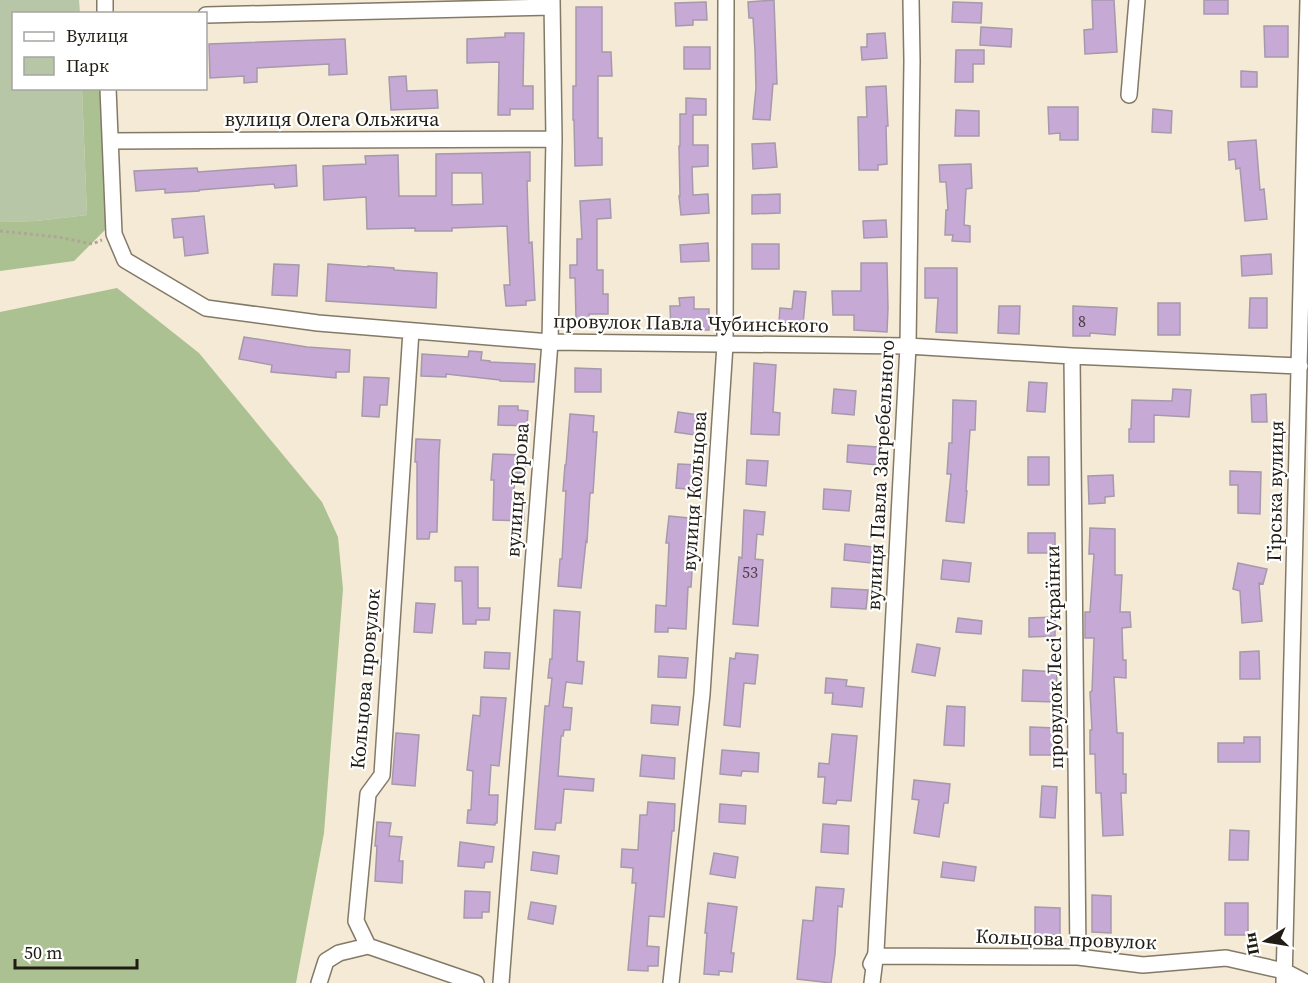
<svg xmlns="http://www.w3.org/2000/svg" width="1308" height="983" font-family="'Source Serif 4',serif">
<style>
.green{fill:#b7c6a6}
.forest{fill:#abc191}
.building{fill:#c7a9d6;stroke:#a599ac;stroke-width:1.5;fill-rule:evenodd}
.lines{fill:none;stroke-linecap:round;stroke-linejoin:round}
.minor-casing{stroke:#837967;stroke-width:18}
.path{stroke:#afa695;stroke-width:3;stroke-dasharray:3 3;stroke-linecap:butt}
.minor{stroke:#fff;stroke-width:15}
.labels{text-anchor:middle;stroke-width:4.5;stroke-linejoin:round;paint-order:stroke}
.number-label{font-size:16px;fill:#4a4045}
.street-label{font-size:20px;fill:#211d15;stroke:#fff}
</style>
<rect width="100%" height="100%" fill="#f5ead5"/>
<path class="green" d="M0,0h79l1,13 -66,1v74l68,1 5,126 -51,6 -36,1z"/>
<path class="forest" d="M82,89h19l5,140 -32,32 -74,10v-49l36,-1 51,-6z
M117,288l82,65 123,149 16,35 5,52 -19,244 -28,150h-296v-671z"/>
<path class="building" d="M774,0l3,84h-4l-3,36 -17,-1 3,-31 -1,-37 -2,-33h-4l-1,-16z
M1092,0h22l3,52 -32,2 -1,-24 9,-1z
M1204,0h24v14h-24z
M706,2l1,18h-14v5l-17,1 -1,-23z
M953,2l29,1 -1,20 -29,-1z
M576,7h26v45h9l1,24h-14v62h4v27l-27,1 -1,-46h-1v-34h3z
M1264,26h24v31h-23z
M981,27l31,2 -1,18 -31,-2z
M505,33h19l-1,53h10v23h-23v6h-12l1,-53 -32,1v-24l38,-2z
M885,33l2,25 -25,2 -1,-13h6v-13z
M345,39l2,35 -18,1v-11l-72,4v14l-13,1v-7l-34,2 -1,-34z
M684,47h26v22h-26z
M956,50h28v14h-11v18h-18z
M1241,71l16,1v15h-16z
M406,76l1,15 30,-1 1,18 -47,2 -2,-33z
M886,86l2,40h-2l1,38 -9,1v5h-19l-1,-53h9l-1,-30z
M686,98l20,1v16h-13v30h15v21l-16,1 1,28 15,-1 1,19 -28,2 -2,-19h1l-1,-50h1v-32h6z
M1048,107h30v33h-18v-7l-11,1z
M1153,109l19,2 -1,22 -19,-1z
M956,110l23,1v25h-24z
M1256,140l4,50 4,-1 3,30 -22,2 -5,-53 -4,1 -1,-10 -6,1 -1,-18z
M775,143l2,24 -24,2 -1,-25z
M530,152v29h-3l2,62 3,-1 3,58 -9,1v4l-20,1 -2,-21h6l-3,-59 -55,2v3h-37v-3l-48,1 -1,-32 -42,3 -1,-34 43,-2 -1,-8 33,-1 1,41h37v-42zM452,173h30l1,31 -31,1z
M971,164l1,24 -6,1 -2,36 6,1v16l-18,-1 1,-6h-8l1,-25h2l-2,-28h-6l-1,-17z
M296,165l1,21 -22,2 -1,-4 -75,6v1l-34,2v-4l-29,2 -2,-20 63,-3 1,4z
M780,194v19l-28,1v-19z
M610,199l1,19 -14,1v51h6v24h5v20h-19v5h-13l-1,-41h-5v-13h7v-26h5l-2,-38z
M204,216l4,37 -23,3 -2,-19 -9,1 -2,-19z
M886,220l1,17 -23,1 -1,-17z
M708,243l1,18 -28,1 -1,-17z
M752,244h27v25h-27z
M1271,254l1,20 -30,2 -1,-20z
M861,263h26l1,45 -1,24 -33,-2v-15h-21l-1,-24h29z
M274,264l25,1 -2,31 -25,-1z
M328,264l40,3v-1l26,2v2l43,3 -1,35 -110,-7z
M925,268h32v65l-21,-1 2,-34h-13z
M794,291l12,1 -3,32 -24,-2 1,-14 12,1z
M694,297v12h15v21h-38l-1,-24h10l-1,-8z
M1250,298h17v30h-18z
M1158,303h22v32h-22z
M999,306h21l-1,28 -21,-1z
M1073,306l44,2 -2,27 -25,-2v3h-17z
M244,337l63,10 43,3 -1,22h-13v6l-65,-6 1,-7 -33,-6z
M469,351l13,1 -1,8 9,1v1l45,2 -1,18 -34,-1v-1l-54,-6v3l-25,-1 1,-22 46,3z
M754,363l22,2 -3,47 7,1 -1,22 -28,-1z
M575,368l26,1v23h-26z
M364,377l25,1 -2,27h-7l-1,12 -17,-1z
M1029,382l18,1 -2,29 -18,-1z
M834,389l22,2 -2,24 -22,-2z
M1173,389l18,1 -2,27 -35,-2v27h-25v-13h2l1,-29 40,1z
M1266,394l1,28h-15l-1,-27z
M953,400l23,1 -1,29h-5l-4,61h1l-3,32 -18,-2 5,-47h-4l2,-31h3z
M499,406h19v4l10,1 -1,15 -29,-1z
M678,412l27,4 -3,20 -27,-4z
M570,414l24,2 -1,16h4l-4,61h-3l-3,49 -1,-1 -5,47 -23,-2 2,-27h2l4,-68h-3l2,-26h1z
M416,439l24,1 -1,14 -2,78h-7l-1,7h-12v-77h-2z
M848,445l30,2 -1,18 -30,-3z
M493,454l33,1 -1,18h-10l-2,31 11,1v16l-31,-1 1,-40h-3z
M1028,457h21v28h-21z
M747,460l21,1 -2,25 -20,-2z
M678,464l21,1 -2,25 -21,-2z
M1230,471l31,1 -1,42 -22,-1v-28h-8z
M1113,475l1,21 -9,1v6l-16,1 -1,-28z
M824,489l27,2 -2,20 -26,-2z
M744,510l21,2 -2,23 -6,-1 -2,25 8,1 -5,66 -25,-2 6,-67 3,1z
M669,516l30,3 -2,20 -3,-1 -3,49h-3l-2,42 -18,-1v4h-13l1,-27 10,1 3,-63h-3z
M1090,528l25,1v46h7l-2,37h10l1,15 -9,1 1,32h3v18l-12,-1 3,56h6v41h3v19h-5l2,42 -20,1 -2,-43h-5l-1,-39h-5v-24h2l-2,-38 2,-1 2,-53h-9v-26h5l4,-58h-5z
M1028,533h27v20h-27z
M845,544l28,3 -2,16 -27,-3z
M943,560l28,3 -2,19 -28,-3z
M1238,563l29,6 -4,15 -4,-1 3,38 -20,2 -2,-32 -7,-2z
M455,567h23v41h12l-1,12h-13v4h-13l-1,-43h-7z
M832,588l36,2 -2,19 -35,-2z
M416,603l19,1 -3,29 -18,-1z
M554,610l26,2 -3,49 7,1 -2,22 -16,-2 -3,25 9,1 -2,22h-6l-1,6h-2l-3,40 36,3 -1,12 -29,-2 -3,34h-5l-1,7 -20,-1 10,-123h4l3,-28h-4l2,-19h2z
M1055,617v19l-26,1v-19z
M958,618l24,3 -1,13 -25,-2z
M917,644l23,4 -5,28 -23,-4z
M1259,651l1,28h-20v-27z
M485,652l25,1 -1,16 -25,-1z
M736,653l22,2 -3,29 -11,-1 -4,44 -16,-2 6,-67 5,1z
M659,656l29,2 -2,20 -28,-1z
M1023,670l34,2 -1,30 -34,-1z
M826,678l21,2 -1,6 18,2 -2,19 -30,-3 1,-11h-8z
M481,697l25,1 -7,68 -8,-1 -2,30h9l-1,28h-2v2l-28,-2 1,-13h3l2,-39 -6,-1 6,-55 7,1z
M652,705l28,2 -2,18 -27,-2z
M947,706l18,1 -1,39 -20,-1z
M1030,727l26,1 -1,27h-25z
M396,733l23,2 -4,51 -23,-2z
M832,734l25,2 -6,65 -14,-1 -1,4 -13,-1 2,-26h-7l1,-14 10,1z
M1244,737h16v25h-42v-19h26z
M722,750l37,3 -1,19 -16,-1 -1,5 -21,-2z
M642,755l33,3 -1,21 -34,-3z
M914,780l36,4 -2,19h-4l-5,34 -25,-4 5,-33 -7,-1z
M1042,786l15,1 -2,31 -15,-1z
M648,802l27,2 -1,27h-2l-8,86 -15,-1 -2,30 12,1 -1,19h-10v5l-20,-1 8,-87h-4l1,-15 -12,-1 1,-18 16,1 2,-35h7z
M720,804l26,2 -1,18 -26,-2z
M377,822l14,1 -2,13 13,1 -3,24h4l-1,22 -27,-2 2,-35h-2z
M823,824l26,2 -1,28 -27,-2z
M1230,830l19,1 -1,29h-19z
M460,842l34,5 -2,15h-7l-1,6 -26,-2z
M533,852l26,4 -2,18 -26,-4z
M714,853l24,4 -3,21 -25,-4z
M943,862l33,5 -2,14 -33,-4z
M816,887l28,2 -2,18 -4,-1 -3,48 -4,29 -34,-4 6,-59 10,1z
M465,891l25,1 -1,20h-7v6h-18z
M1092,895l19,1v37l-19,-1z
M531,902l25,4 -3,18 -25,-5z
M708,903l29,4 -6,46h3l-2,19 -13,-1v4l-15,-1 3,-41h-2z
M1225,903h23v32h-23z
M1035,907l25,1v27h-25z"/>
<g class="lines">
<defs>
<path id="minor" d="M105,0v14
M206,15l346,-8
M108,88l6,146 11,26 81,48 112,15 232,19 358,4 164,10 228,10
M1129,95l8,-95
M110,141l444,-2
M411,331l-29,444 -14,19 -12,127 12,25 108,37
M1072,356l6,601
M871,964l4,-8 203,1 65,8 83,-7 58,13 23,12
M319,983l7,-22 13,-8 29,-7
M501,983l49,-641 4,-203 -2,-139
M671,983l31,-289 23,-349 1,-345
M872,983l4,-32 32,-605 4,-285 -1,-61
M1284,983l24,-983"/>
</defs>
<use href="#minor" class="minor-casing"/>
<path class="path" d="M0,231l58,6 34,7 10,-4"/>
<use href="#minor" class="minor"/>
</g>
<g class="labels">
<g class="number-label">
<text x="1082" y="327">8</text>
<text x="750" y="578">53</text>
</g>
<g class="street-label">
<text x="332" y="126">вулиця Олега Ольжича</text>
<text transform="translate(691 323) rotate(1)" y="7">провулок Павла Чубинського</text>
<text transform="translate(880 475) rotate(-87)" y="7">вулиця Павла Загребельного</text>
<text transform="translate(517 490) rotate(-86)" y="7">вулиця Юрова</text>
<text transform="translate(694 491) rotate(-86)" y="7">вулиця Кольцова</text>
<text transform="translate(1275 491) rotate(-89)" y="7">Гірська вулиця</text>
<text transform="translate(1054 657) rotate(-91)" y="7">провулок Лесі Українки</text>
<text transform="translate(365 679) rotate(-85)" y="7">Кольцова провулок</text>
<text transform="translate(1066 939) rotate(2)" y="7">Кольцова провулок</text>
</g>
</g>
<rect x="12" y="12" width="195" height="78" fill="#ffffff" stroke="#a6a5a1" stroke-width="1.5"/>
<rect x="24" y="32" width="30" height="9" fill="#ffffff" stroke="#a6a5a1" stroke-width="1.5"/>
<text x="66" y="42" font-size="18" fill="#211d15">Вулиця</text>
<rect x="24" y="57" width="30" height="18" fill="#b7c6a6" stroke="#a6a5a1" stroke-width="1.5"/>
<text x="66" y="72" font-size="18" fill="#211d15">Парк</text>
<g transform="translate(1266 941) rotate(259)" stroke="#ffffff" stroke-width="4.5" paint-order="stroke">
<path d="M0-4.5L10 22L0 15L-10 22Z" fill="#211d15"/>
<text y="-9" font-size="16" font-weight="bold" text-anchor="middle" fill="#211d15">Пн</text>
</g>
<path d="M15 959v9h122v-9" fill="none" stroke="#211d15" stroke-width="3"/>
<text x="24" y="959" font-size="18" fill="#211d15" stroke="#ffffff" stroke-width="4.5" paint-order="stroke">50 m</text>
</svg>
